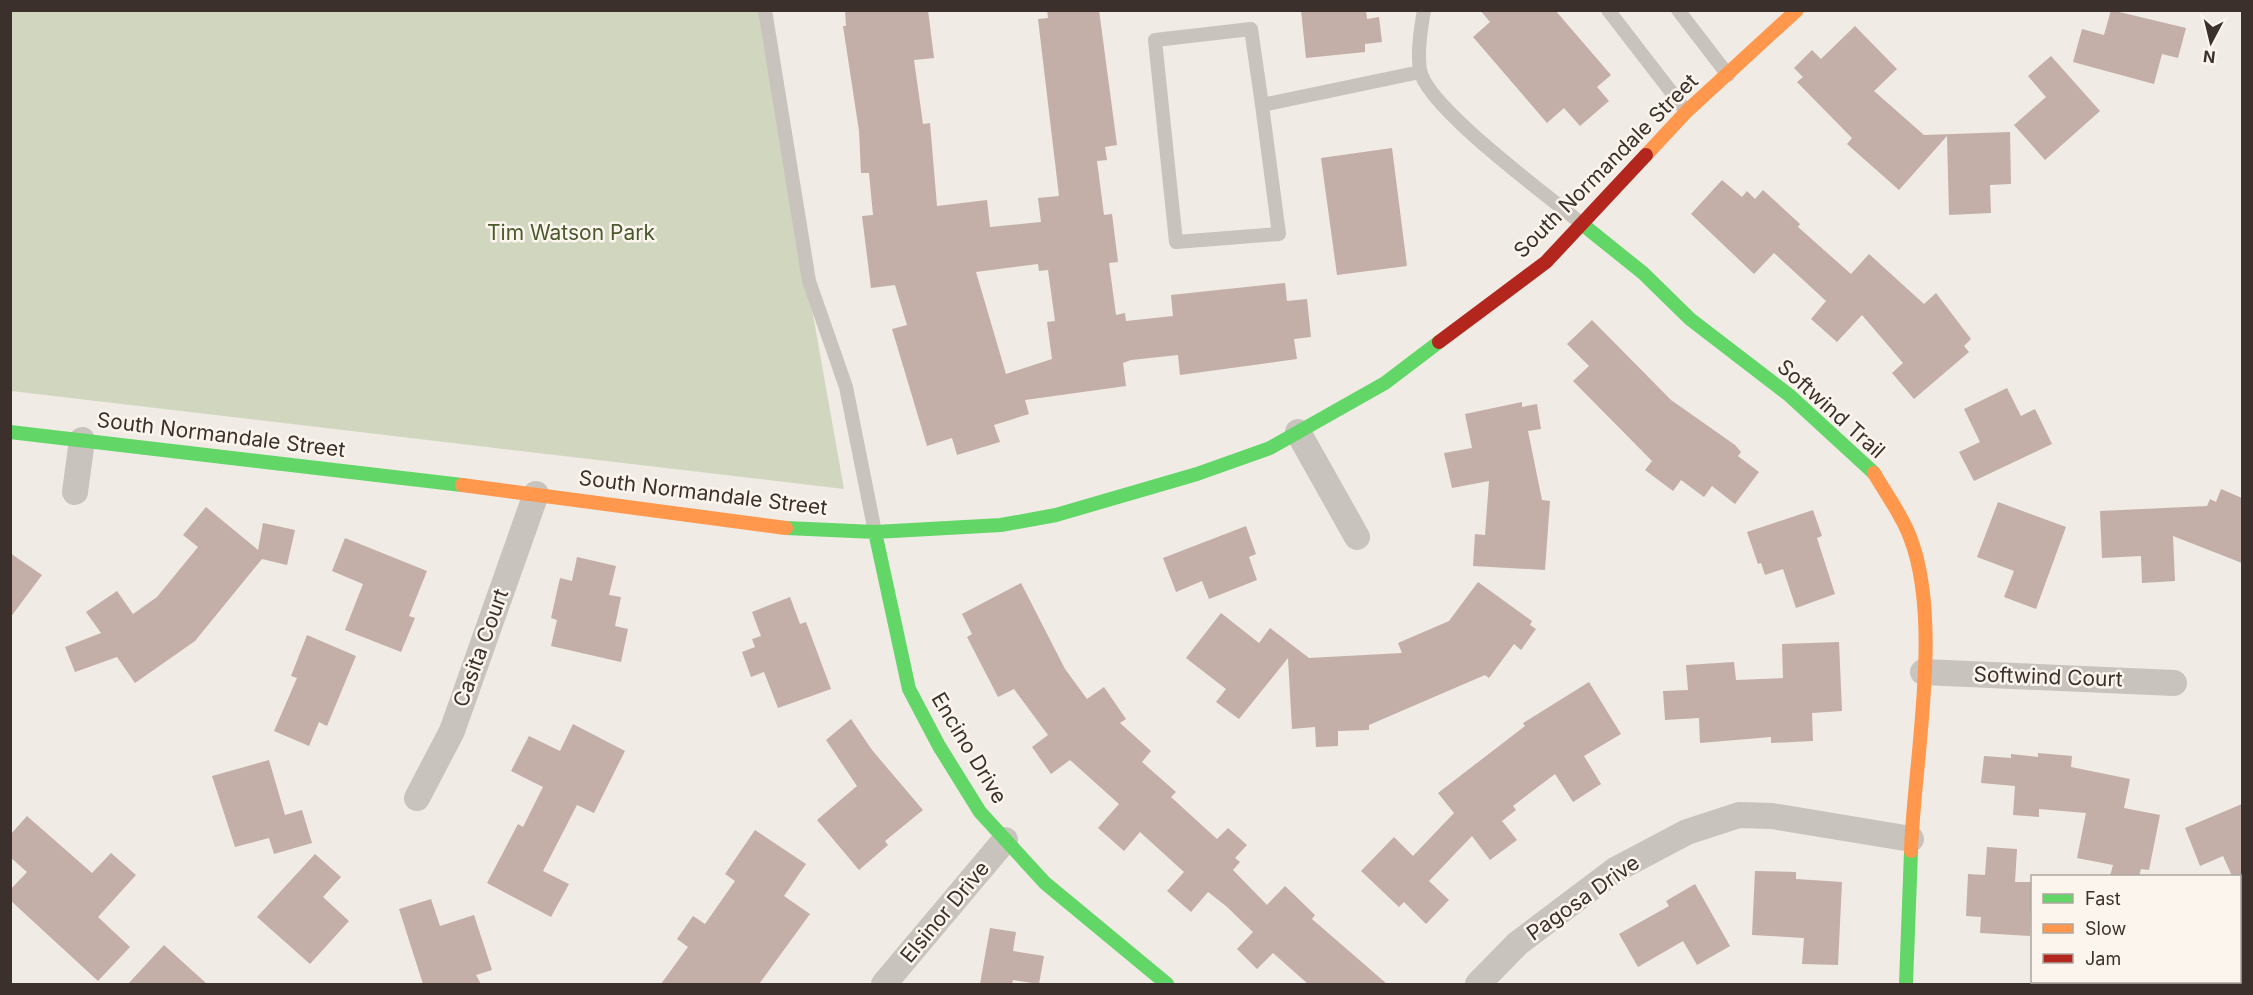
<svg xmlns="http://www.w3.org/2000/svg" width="2253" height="995" font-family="Inter,sans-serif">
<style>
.green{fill:#d1d6bf}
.building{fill:#c3afa7;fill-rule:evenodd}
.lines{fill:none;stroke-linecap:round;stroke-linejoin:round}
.lane{stroke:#c9c3be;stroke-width:14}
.street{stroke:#c9c3be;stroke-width:26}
.fast{stroke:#63d668;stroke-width:14}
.slow{stroke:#ff974d;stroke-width:14}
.jam{stroke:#b3261e;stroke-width:14}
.labels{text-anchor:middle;stroke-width:5;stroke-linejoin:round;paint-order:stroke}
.street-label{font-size:21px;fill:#3b302b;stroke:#fbf5ee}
.park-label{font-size:21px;fill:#4a5a2e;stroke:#fbf5ee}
</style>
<rect width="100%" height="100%" fill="#f0ebe5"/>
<path class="green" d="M11,11h748l85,478 -833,-98z"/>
<path class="building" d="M845,10h83l6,48 -20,2 9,64 7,-1 7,83 50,-6 3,27 51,-5 -3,-24 21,-2 -21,-177 10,-1 -1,-8h52l18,135 -12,2 2,13 -10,1 7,54 8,-1 6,48 -9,1 7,52 9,-2 1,8 47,-5 -2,-21 114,-12 2,18 20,-2 4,38 -17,2 3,20 -117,16 -2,-20 -47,5 -8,3 3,23 -101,14 4,14 -35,11 6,17 -43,13 -5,-17 -25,8 -35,-117 15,-4 -12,-40 -24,3 -9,-72 11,-1 -4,-42h-8l-2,-42 -16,-105h3zM1038,264l1,7 9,-1 7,51 -8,1 5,37 -46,15 -30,-102z
M1301,10h65l1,9 12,-2 3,25 -17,2v8l-59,6z
M1480,10h75l56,65 -14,12 12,14 -29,25 -16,-18 -17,15 -74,-86 17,-15z
M2111,10l75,18 -8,30 -16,-4 -8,30 -81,-22 9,-33 22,6z
M1855,26l42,43 -23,22 50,44 86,-3 1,52 -21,1 1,28 -42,2 -2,-79 -48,54 -52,-46 5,-6 -55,-56 6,-5 -9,-9 18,-18 9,9z
M2051,56l49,55 -55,49 -31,-35 32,-28 -18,-21z
M1392,148l15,118 -70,9 -16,-117z
M1722,180l20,17 5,-6 8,8 8,-9 37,34 -2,3 53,47 18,-20 55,50 12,-11 35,46 -7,7 5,6 -55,47 -22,-26 11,-10 -41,-48 -25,27 -26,-23 15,-18 -52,-48 -20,21 -63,-60z
M1592,320l79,80 64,45 6,7 -3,4 21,16 -24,32 -23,-18 -8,11 -23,-17 -8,11 -28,-21 7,-9 -79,-80 16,-15 -22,-22z
M2007,388l14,28 14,-7 17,35 -78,37 -15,-29 21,-10 -16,-33z
M1522,402v5l15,-3 4,25 -13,2 14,69 8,1 -5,69 -72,-4 2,-32 10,1 4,-54 -37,7 -8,-35 28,-5 -7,-34z
M2221,489l21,9v65l-69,-27 2,45 -33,2 -1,-27 -39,2 -2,-47 107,-5 3,-7 6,3z
M1998,502l68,25 -30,82 -32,-12 10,-26 -37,-14z
M206,507l52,43 5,-27 32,7 -8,35 -25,-6 -67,82 -60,42 -18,-26 -42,15 -10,-25 36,-14 -15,-21 31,-21 16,23 24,-17 41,-50 -15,-12z
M1813,510l9,26 -5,2 18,56 -39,14 -13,-39 -18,6 -4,-12 -3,1 -11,-32z
M1246,526l10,28 -7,3 8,23 -48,19 -7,-18 -26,11 -13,-34z
M345,538l82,33 -18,45 6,2 -14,34 -56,-22 18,-46 -31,-13z
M10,553l32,22 -32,43z
M577,557l39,9 -7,29 12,2 -6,29 13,3 -7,33 -70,-16 6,-26 -6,-2 9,-40 12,3z
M1478,582l54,39 -2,4 6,4 -15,21 -7,-6 -25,34 -4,-3 -116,50v5l-31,1v15l-22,1 -1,-20 -23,2 -4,-71 -49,61 -23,-17 10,-13 -40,-31 35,-45 38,30 11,-15 39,30 93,-5 -4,-10 51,-22z
M1021,583l44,86 22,30 17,-12 22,32 -6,4 31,28 -9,11 34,30 -5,5 46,42 11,-11 19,17 -12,13 5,4 -7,8 34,35 18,-19 30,29 -3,4 75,65h-79l-35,-31 -16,16 -20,-20 16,-17 -27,-26 -18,-14 -17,20 -24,-21 17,-19 -44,-40 -16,19 -26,-23 21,-24 -49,-44 -19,14 -19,-27 16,-12 -34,-46 -16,8 -31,-60 5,-3 -10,-20z
M790,597l10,27 6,-2 25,67 -53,19 -14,-36 -13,5 -9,-25 13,-5 -3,-8 9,-3 -9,-24z
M307,635l49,21 -29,70 -8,-4 -10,24 -35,-15 23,-53 -6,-2z
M1839,642l3,69 -30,2 1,28 -42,2v-6l-71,6 -1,-25 -34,2 -2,-29 25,-1 -2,-25 48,-3 2,18 47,-2 -1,-34z
M1589,682l32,52 -37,22 17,28 -28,18 -18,-28 -42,32 3,4 -14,11 15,19 -27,20 -18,-24 -43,45 20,19 -23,24 -22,-22 -5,5 -38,-36 33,-34 19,19 41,-43 -16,-20 87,-67 -2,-3z
M851,719l21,31 51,60 -38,31 3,4 -29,25 -42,-50 40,-34 -31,-46z
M573,724l52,27 -31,62 -17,-8 -34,66 26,13 -18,33 -64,-34 31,-59 5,3 20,-40 -32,-16 18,-35 31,15z
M2038,753l34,3 -1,11 59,12 -6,29 36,7 -11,55 -8,-1 -2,7h-29l3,-11 -36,-7 9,-45 -47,-4v8l-26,-2 2,-29 -34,-3 3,-27 27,2v-4l27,3z
M269,760l16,55 17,-5 10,33 -38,11 -5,-16 -34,9 -23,-71z
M2242,804v98l-2,-26h-8l-9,-20 -23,10 -15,-38z
M27,816l65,57 19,-20 25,22 -38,42 32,30 -32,34 -88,-81v-10l17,-18 -17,-15v-22z
M755,830l51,34 -22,32 26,18 -51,70h-98l27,-37 -11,-8 16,-23 12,8 30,-43 -10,-7z
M1987,847l30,2 -2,33h17l-2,54 -50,-3 1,-16 -15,-1 2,-42 17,1z
M315,854l26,23 -18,20 26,24 -39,43 -53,-47z
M1755,871l41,1v7l46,3 -4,83 -36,-1 2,-26 -52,-3z
M1695,884l35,62 -33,19 -14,-24 -45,26 -19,-33 50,-28 -3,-5z
M431,899l9,27 34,-11 18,55 -16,5 5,9h-58l-24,-75z
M990,928l26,4 -3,19 31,5 -5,28 -26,-4 -1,4h-32z
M164,945l43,39h-79z"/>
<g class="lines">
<path class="lane" d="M765,10l44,271 37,106 29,145
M1424,10c-3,18 -7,42 -4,60 6,37 130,127 162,154
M1608,10l78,101
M1678,10l50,65
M1262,105l-11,-76 -96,11 21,202 103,-8 -17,-129 158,-33"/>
<path class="street" d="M1298,432l59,105
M75,492l7,-52
M1923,672l251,11
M417,798l35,-67 84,-237
M884,984l121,-144
M1478,984l39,-40 98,-74 72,-38 52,-17 33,1 139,23"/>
<path class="fast" d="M1582,224l61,49 47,46 99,76 85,78
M10,432l452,53
M786,528l89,4 126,-7 55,-10 141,-41 73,-26 115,-65 54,-41
M875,532l34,157 30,57 41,66 65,71 122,101
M1906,984l5,-133"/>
<path class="slow" d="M1646,155l41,-44 110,-101
M1874,473c12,21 28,42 36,64 33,85 4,223 1,314
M462,485l324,43"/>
<path class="jam" d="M1439,342l107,-80 100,-107"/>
</g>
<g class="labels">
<g class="street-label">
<text transform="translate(1606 166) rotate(-45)" y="7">South Normandale Street</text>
<text transform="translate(1831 409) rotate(42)" y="7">Softwind Trail</text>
<text transform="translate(221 435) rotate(7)" y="7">South Normandale Street</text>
<text transform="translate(703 493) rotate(7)" y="7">South Normandale Street</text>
<text transform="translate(481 648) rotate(-70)" y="7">Casita Court</text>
<text transform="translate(2048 677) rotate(2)" y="7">Softwind Court</text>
<text transform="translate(969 748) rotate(59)" y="7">Encino Drive</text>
<text transform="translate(1583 898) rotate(-35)" y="7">Pagosa Drive</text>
<text transform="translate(945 912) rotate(-50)" y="7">Elsinor Drive</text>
</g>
<g class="park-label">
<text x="571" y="240">Tim Watson Park</text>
</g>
</g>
<rect width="2253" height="995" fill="none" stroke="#3b302b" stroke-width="24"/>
<rect x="2031" y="875" width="210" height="108" fill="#fbf5ee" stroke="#aea6a0" stroke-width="1.5"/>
<rect x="2043" y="894" width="30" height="9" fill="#63d668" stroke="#aea6a0" stroke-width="1.5"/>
<text x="2085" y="905" font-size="18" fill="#3b302b">Fast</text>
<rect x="2043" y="924" width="30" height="9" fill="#ff974d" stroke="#aea6a0" stroke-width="1.5"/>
<text x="2085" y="935" font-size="18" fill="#3b302b">Slow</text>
<rect x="2043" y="954" width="30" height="9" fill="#b3261e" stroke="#aea6a0" stroke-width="1.5"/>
<text x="2085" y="965" font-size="18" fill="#3b302b">Jam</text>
<g transform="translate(2211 42) rotate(187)" stroke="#fbf5ee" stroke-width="4.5" paint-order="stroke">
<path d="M0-4.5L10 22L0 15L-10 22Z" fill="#3b302b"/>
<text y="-9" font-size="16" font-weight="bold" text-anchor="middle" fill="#3b302b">N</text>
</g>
</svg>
